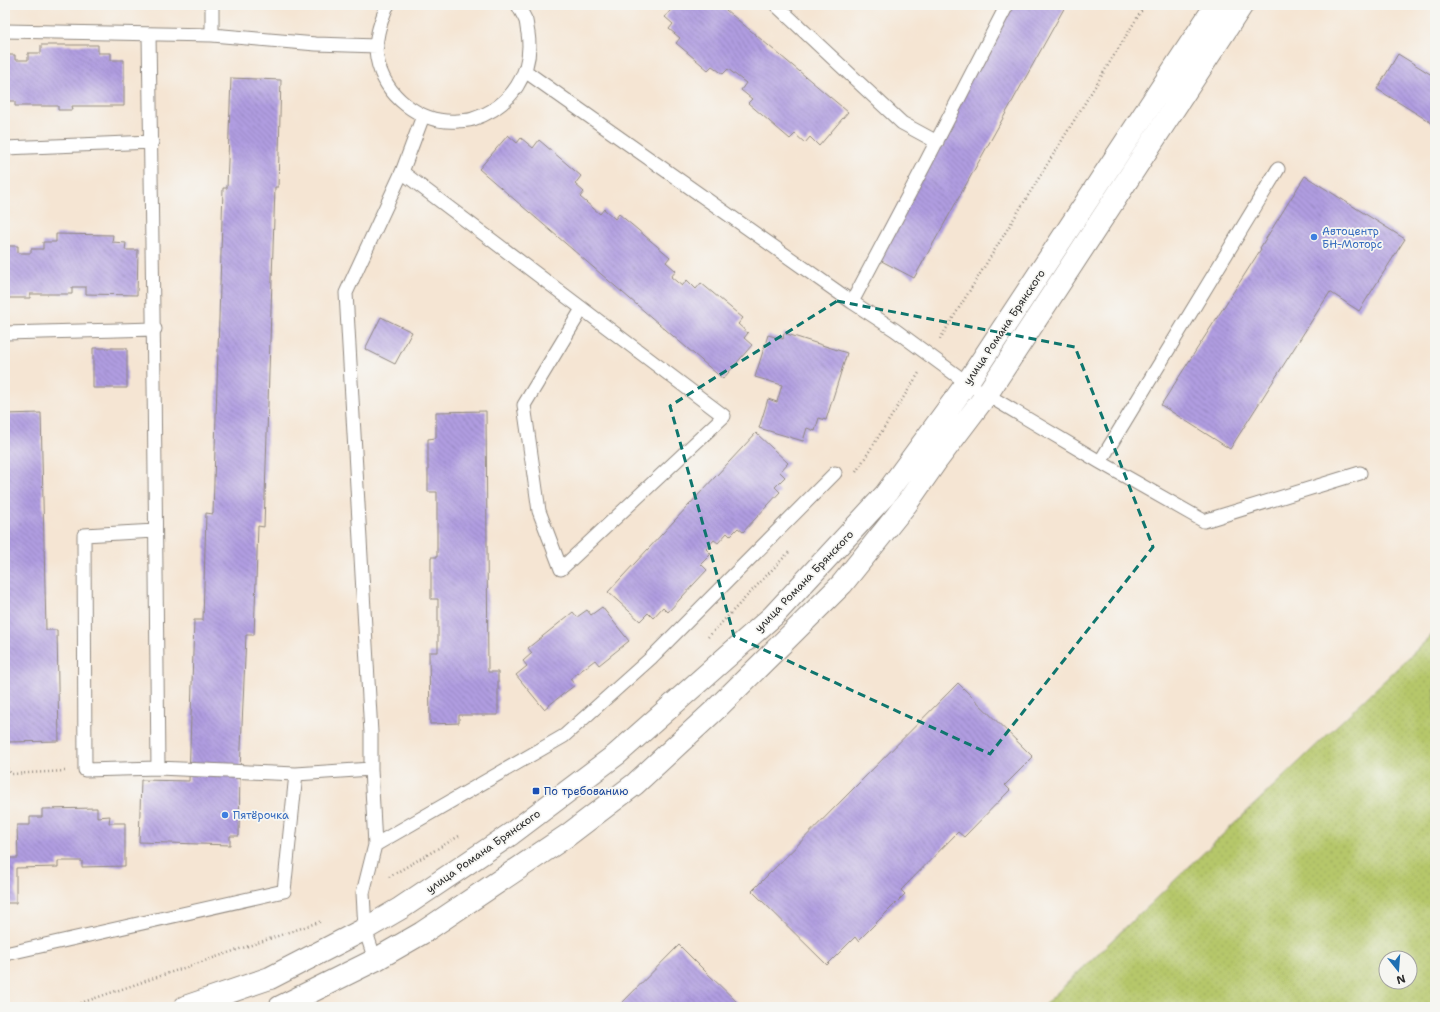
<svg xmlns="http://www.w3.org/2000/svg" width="1440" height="1012" font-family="'Shantell Sans',sans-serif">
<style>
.garden{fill:url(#garden-dots);stroke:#70794b;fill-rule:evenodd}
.building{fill:url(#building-back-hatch)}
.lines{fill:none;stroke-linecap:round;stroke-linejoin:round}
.lane-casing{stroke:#90887f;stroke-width:15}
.secondary-casing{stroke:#90887f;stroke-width:24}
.path{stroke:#90887f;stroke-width:2.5;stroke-dasharray:1 3;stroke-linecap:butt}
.lane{stroke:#fff;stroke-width:13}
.secondary{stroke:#fff;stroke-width:22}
.marked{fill:none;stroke:#0f766e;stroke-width:3;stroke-dasharray:8 5;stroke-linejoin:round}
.shop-dot{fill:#3f7fe0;stroke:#f6f6f2;stroke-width:1.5}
.transit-dot{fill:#1a4fb4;stroke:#f6f6f2;stroke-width:1.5}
.labels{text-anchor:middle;stroke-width:3.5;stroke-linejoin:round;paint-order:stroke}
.shop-label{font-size:11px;fill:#366cbe;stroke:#f6f6f2;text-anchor:start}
.street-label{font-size:11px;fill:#2b2b2b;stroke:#f6f6f2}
.transit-label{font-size:11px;fill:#164399;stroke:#f6f6f2;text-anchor:start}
</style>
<defs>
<pattern id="garden-dots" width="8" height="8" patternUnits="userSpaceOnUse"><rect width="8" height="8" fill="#b6c76b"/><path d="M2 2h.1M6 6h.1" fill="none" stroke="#9dab5d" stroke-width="1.8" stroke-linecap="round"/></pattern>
<pattern id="building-back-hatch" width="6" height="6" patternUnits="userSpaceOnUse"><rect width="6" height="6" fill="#b09de1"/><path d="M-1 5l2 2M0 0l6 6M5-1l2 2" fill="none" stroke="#8f80b7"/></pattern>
</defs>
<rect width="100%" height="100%" fill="#f6f6f2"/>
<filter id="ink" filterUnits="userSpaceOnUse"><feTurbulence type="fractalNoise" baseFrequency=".025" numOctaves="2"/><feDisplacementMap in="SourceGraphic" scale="8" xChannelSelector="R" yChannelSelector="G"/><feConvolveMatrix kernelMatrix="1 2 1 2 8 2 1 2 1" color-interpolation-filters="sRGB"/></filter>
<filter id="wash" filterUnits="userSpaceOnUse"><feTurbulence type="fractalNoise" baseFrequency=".012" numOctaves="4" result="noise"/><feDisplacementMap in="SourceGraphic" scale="16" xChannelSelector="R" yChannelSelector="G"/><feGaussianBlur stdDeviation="0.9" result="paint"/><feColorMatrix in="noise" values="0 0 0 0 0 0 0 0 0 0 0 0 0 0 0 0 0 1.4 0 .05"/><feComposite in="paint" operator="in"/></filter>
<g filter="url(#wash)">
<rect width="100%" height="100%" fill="#f5e5d3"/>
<path class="garden" d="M1435,628v379h-393l388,-370zM1386,958h24v24h-24z"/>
<g id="blocks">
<path class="building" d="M675,5h45l128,107 -29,34 -9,-9 -5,6 -10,-9 -5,5 -42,-36 4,-4 -11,-9 5,-7 -18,-14 -5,5 -11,-8 -4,4 -32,-27 4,-5 -11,-9 4,-5 -8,-7z
M1009,5h57l-152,273 -44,-23z
M41,45h57v8h13v7h13v46h-52l1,4h-15v-4h-43v-5h-10v-46h10v5h13v-7h13z
M1398,54l37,23v48l-58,-36z
M231,78l50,2 -3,107h-3l-11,340 -6,-1 -4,109h-8l-6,136 -1,65h-9v9l-91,-3 2,-62 48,1 5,-161h9l3,-107 7,1 10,-326h4z
M508,135l9,8 4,-5 12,10 6,-8 42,36 -6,8 9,8 -4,5 20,17 4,-5 11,10 4,-5 51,43 -4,5 10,9 -5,6 11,9 5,-6 9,9 5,-6 42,35 -5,6 10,9 -4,5 8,7 -29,34 -244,-210z
M1305,176l100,63 -46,72 -29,-19 -100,157 -69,-44 100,-156 -1,-1z
M56,234l57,1 -1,7 14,1 -1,7h13l-1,45 -51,-1v-7h-14v7h-42v4h-25v-52h13v7h13v-4h12v-7h13z
M381,317l31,15 -17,32 -30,-15z
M784,333l63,20 -21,67 -7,-2 -4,13 -8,-3 -4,13 -44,-13 9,-29 9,3 5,-17 -27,-8 13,-42 15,4z
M93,348h34v40h-34z
M486,411l2,261h10v43h-39v8l-29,1 -1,-72h9v-53h-7v-42h6v-65h-9v-53l8,-1v-26z
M41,413l5,217h11l2,111 -54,1v-328z
M756,433l32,30 -8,9 5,5 -10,10 5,5 -37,40 -5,-4 -8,8 -3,-3 -9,10 -4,-3 -8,9 5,5 -10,10 6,6 -39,42 -5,-5 -10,11 -5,-5 -8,8 -32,-29z
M602,607l27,34 -30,24 -4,-5 -25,19 5,6 -31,24 -28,-34 11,-9 -4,-5 9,-8 -4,-5 45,-36 4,5 10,-7 4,5z
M958,683l75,74 -28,28 5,5 -46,47 -6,-5 -57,58 4,4 -47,47 -3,-4 -28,28 -75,-74z
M97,808v9l13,-1 -1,7h16v43l-43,1v-6h-24v6l-42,1v35h-11v-45h13l-1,-33h13v-8h12v-8z
M679,945l25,25 38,37h-124z"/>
</g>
</g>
<g filter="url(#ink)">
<use href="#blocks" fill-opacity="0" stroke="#90887f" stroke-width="1"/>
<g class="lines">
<defs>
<path id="lane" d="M388,5l-2,3c-6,16 -12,32 -9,50 7,38 43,66 81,63 5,-1 10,0 15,-2 38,-12 61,-47 55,-86 -1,-4 -1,-8 -2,-12 -2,-5 -6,-11 -8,-16
M776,5l126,118 35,19
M5,31l207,4v-30
M149,34c5,245 6,489 9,734
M212,35l104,9 61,2
M525,71l327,231 43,28 72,53 133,79 104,59 156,-48
M5,148l147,-6
M402,172l322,244 -163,153 -22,-58 -15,-106 58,-96
M852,302l75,-142 80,-155
M5,333l150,-4
M1100,462l178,-293
M155,531l-71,4 1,235 73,-2 138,6 75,-5v-36l-25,-440 56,-121 21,-56
M371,769l4,76 189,-109 87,-78 184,-185
M375,845l-12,48 2,36 10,31
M5,954l279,-63 12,-117"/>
<path id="secondary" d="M185,1007l85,-29 95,-49 36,-21 110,-74 106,-80 156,-138 112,-121 82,-112 249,-378
M280,1007l95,-47 47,-27 146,-98 67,-51 81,-75 126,-125 65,-81 30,-43 50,-66 255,-389"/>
</defs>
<use href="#lane" class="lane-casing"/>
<use href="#secondary" class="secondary-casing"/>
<path class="path" d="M940,339l205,-334
M856,472l63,-99
M708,637l82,-86
M5,765l6,9 54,-3
M389,877l72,-42
M69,1007l253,-86"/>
<use href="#lane" class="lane"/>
<use href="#secondary" class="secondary"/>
</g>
</g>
<path class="marked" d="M837,301l238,46 78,200 -163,207 -256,-118 -64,-230z"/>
<g class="shop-dot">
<circle cx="1314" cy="237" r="4"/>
<circle cx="225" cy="815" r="4"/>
</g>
<rect class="transit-dot" x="532" y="787" width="8" height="8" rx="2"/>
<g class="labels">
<g class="shop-label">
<text x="1322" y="235">Автоцентр<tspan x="1322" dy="13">БН-Моторс</tspan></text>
<text x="233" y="819">Пятёрочка</text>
</g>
<g class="street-label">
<text transform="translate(1004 327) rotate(-56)" y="4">улица Романа Брянского</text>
<text transform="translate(804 581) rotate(-46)" y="4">улица Романа Брянского</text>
<text transform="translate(483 851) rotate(-35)" y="4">улица Романа Брянского</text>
</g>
<g class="transit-label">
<text x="544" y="795">По требованию</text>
</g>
</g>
<rect width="1440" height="1012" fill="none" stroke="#f6f6f2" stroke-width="20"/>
<g transform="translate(1398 970) rotate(163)"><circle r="19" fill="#f6f6f2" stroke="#a5a5a2"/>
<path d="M0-3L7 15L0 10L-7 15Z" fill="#1f6fb2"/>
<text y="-6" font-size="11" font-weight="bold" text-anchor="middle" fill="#2b2b2b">N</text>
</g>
</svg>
